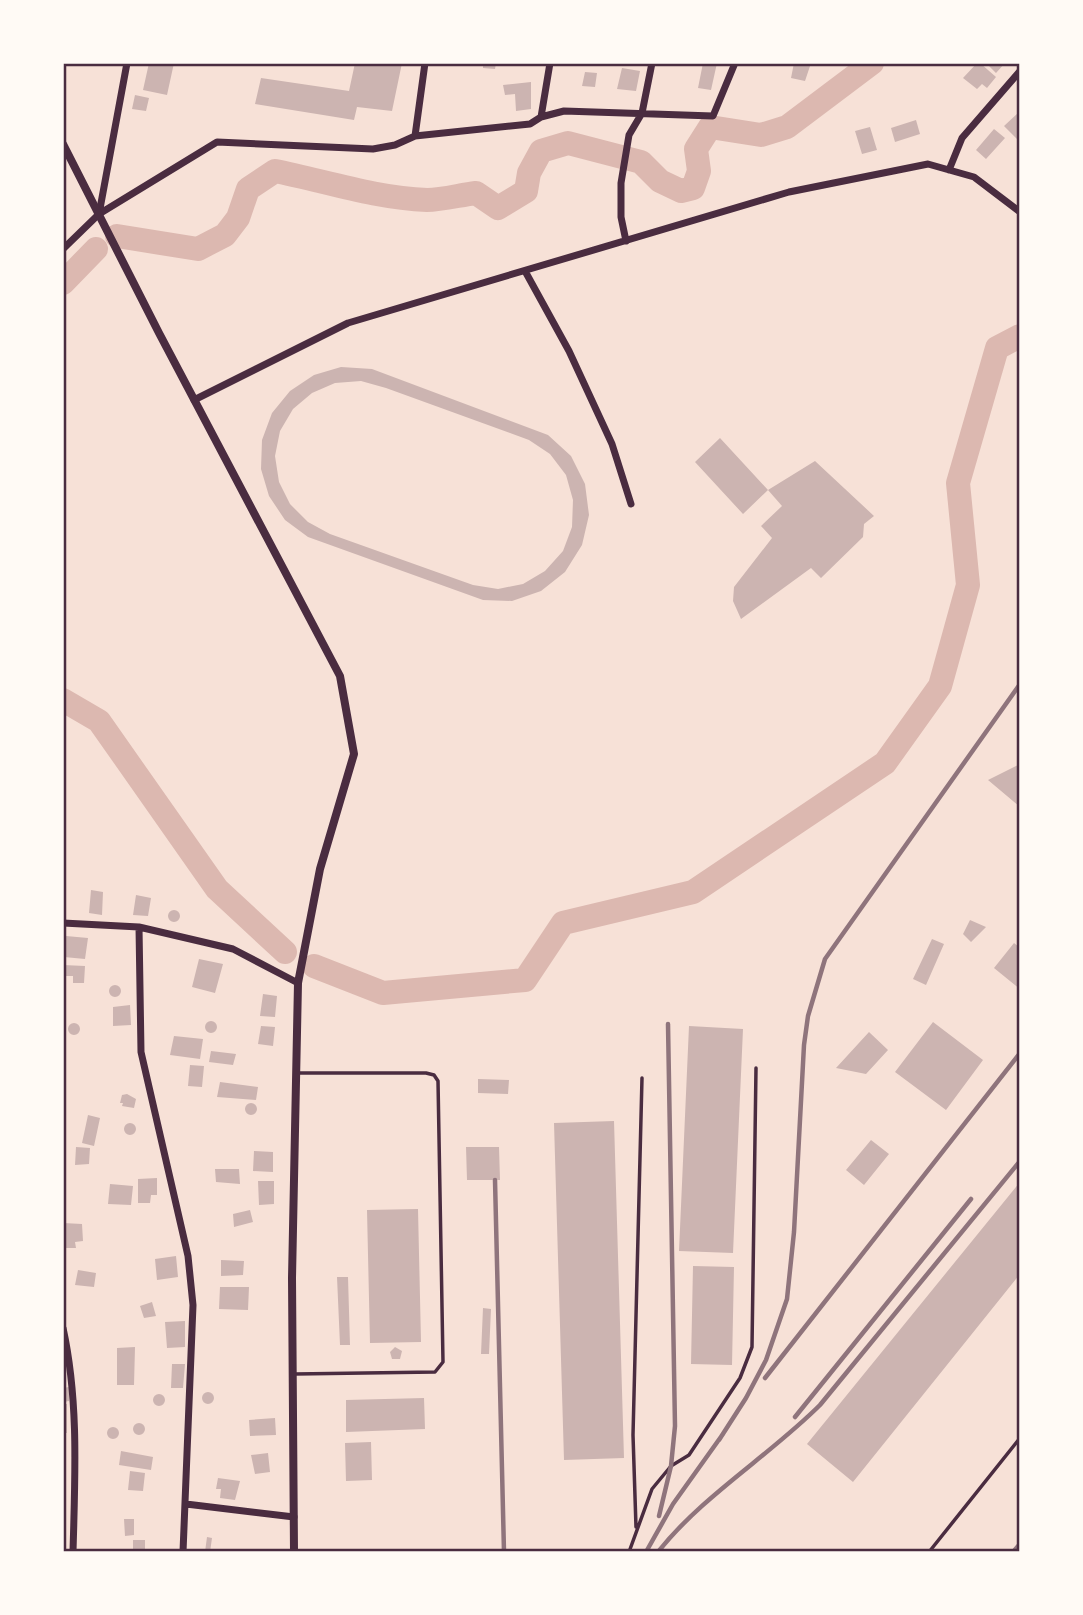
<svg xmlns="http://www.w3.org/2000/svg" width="1083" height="1615" font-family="'PT Sans',sans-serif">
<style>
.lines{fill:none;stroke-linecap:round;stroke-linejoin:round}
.river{stroke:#dcb8b0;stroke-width:24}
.building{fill:#ccb4b1;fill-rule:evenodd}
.service{stroke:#4a2c40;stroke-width:3.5}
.minor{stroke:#4a2c40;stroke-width:7}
.tertiary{stroke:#4a2c40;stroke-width:8}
.rail{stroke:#8f747c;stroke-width:4.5}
.neatline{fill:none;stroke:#4a2c40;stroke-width:2.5}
</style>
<rect width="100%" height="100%" fill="#f7e1d7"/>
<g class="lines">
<path class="river" d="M117,236l81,13 27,-14 13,-17 10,-29 27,-18c50,10 100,27 152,29 15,0 33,-5 49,-7l22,15 28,-17 3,-18 12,-22 27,-8 73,19 19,19 21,10 12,-3 6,-17 -3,-22 14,-22 51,8 26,-8 85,-64
M63,283l33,-34
M63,700l36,21 118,168 68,63
M314,966l69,27 142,-13 38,-57 130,-31 192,-129 55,-77 28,-101 -10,-102 39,-135 23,-12"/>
</g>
<path class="building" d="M149,63h25l-7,32 -24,-5z
M355,63h47l-10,48 -35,-4 -3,13 -99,-16 6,-26 88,13z
M483,63h13l-1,6 -12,-1z
M703,63h14l-6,27 -13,-2z
M794,63h17l-6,18 -14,-3z
M977,63h3l16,14 -9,11 -5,-4 -5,5 -14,-11z
M986,63h19l-9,10z
M622,68l18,3 -4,20 -19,-2z
M585,72l12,1 -2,14 -13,-1z
M531,82v27l-15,2 -1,-17 -10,1 -2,-10z
M135,95l14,3 -3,13 -14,-2z
M1020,111v31l-16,-16z
M916,120l4,14 -25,8 -4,-14z
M870,127l7,23 -15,4 -7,-23z
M994,129l11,9 -19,21 -10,-9z
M341,367l31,2 176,66 23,21 14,28 4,31 -7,30 -17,27 -24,19 -29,10 -29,-1 -175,-63 -23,-17 -16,-24 -8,-27 1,-29 10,-27 18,-22 24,-16zM361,381l25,7 143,52 21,14 16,21 7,25 -1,27 -9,24 -18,20 -22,13 -25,5 -25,-4 -143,-51 -22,-12 -18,-18 -11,-22 -4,-26 5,-25 13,-22 19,-16 23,-10z
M720,438l48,52 -25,24 -48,-52z
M815,461l59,55 -10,8 -1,13 -42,41 -10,-10 -70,51 -8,-18 1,-14 38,-49 -11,-12 21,-20 -14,-16z
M1020,764v43l-32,-27z
M91,890l12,2 -1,23 -13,-2z
M136,895l15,3 -3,18 -15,-1z
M168 916a6 6 0 1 1 12 0a6 6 0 1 1-12 0Z
M970,920l16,7 -15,15 -8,-8z
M66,936l22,2 -3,21 -21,-2z
M932,939l12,5 -18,41 -13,-6z
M1014,943l6,5v41l-26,-21z
M199,959l24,5 -8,29 -23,-6z
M63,965l22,1 -1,17h-11v-7h-10z
M109 991a6 6 0 1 1 12 0a6 6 0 1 1-12 0Z
M263,994l14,2 -2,21 -15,-1z
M130,1005l1,20 -18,1v-19z
M205 1027a6 6 0 1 1 12 0a6 6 0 1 1-12 0Z
M933,1022l50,38 -37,50 -51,-38z
M68 1029a6 6 0 1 1 12 0a6 6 0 1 1-12 0Z
M261,1026l14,1 -2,19 -15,-2z
M689,1026l54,3 -10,224 -54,-2z
M869,1032l19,18 -22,24 -30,-6z
M174,1036l29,3 -3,20 -30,-4z
M211,1051l25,3 -3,11 -24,-3z
M190,1065l14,1 -2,21 -14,-1z
M478,1079l31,1 -1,14 -30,-1z
M220,1082l38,5 -2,13 -39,-3z
M127,1094l9,5 -2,9 -12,-2 1,-3h-3l2,-8z
M245 1109a6 6 0 1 1 12 0a6 6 0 1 1-12 0Z
M88,1115l12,3 -6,28 -12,-3z
M614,1121l10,337 -60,2 -10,-337z
M124 1129a6 6 0 1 1 12 0a6 6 0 1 1-12 0Z
M871,1140l18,14 -25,31 -18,-15z
M76,1147l14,1 -1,16 -14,1z
M466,1147h33l1,33h-33z
M254,1151l19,1v20l-20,-1z
M215,1169h24l1,15 -24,-2z
M157,1178v17h-6l-1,8h-12v-24z
M258,1181h16v23l-15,1z
M1020,1182v92l-167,208 -46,-38z
M110,1184l23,2 -2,19 -23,-1z
M418,1209l3,133 -51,1 -3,-133z
M250,1210l3,12 -19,5 -1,-13z
M63,1223l19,1 1,17 -8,1 1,6h-12z
M176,1256l2,21 -21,3 -2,-21z
M221,1260l23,1 -1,14 -22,1z
M693,1266l41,1 -2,98 -41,-1z
M78,1270l18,3 -2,14 -19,-2z
M337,1277h11l2,68h-10z
M220,1287h29l-1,23 -29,-1z
M152,1302l4,14 -12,2 -4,-12z
M483,1308l8,1 -2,45h-8z
M185,1321v26l-18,1 -2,-26z
M135,1347l-1,38h-17v-37z
M395,1347l7,4 -2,8h-8l-2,-7z
M172,1364h13l-2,24h-12z
M69,1387v14l-6,1v-14z
M202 1398a6 6 0 1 1 12 0a6 6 0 1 1-12 0Z
M153 1400a6 6 0 1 1 12 0a6 6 0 1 1-12 0Z
M424,1398l1,31 -79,3v-32z
M63,1404h4v29h-4z
M275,1418l1,17 -26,1 -1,-16z
M133 1429a6 6 0 1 1 12 0a6 6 0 1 1-12 0Z
M107 1433a6 6 0 1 1 12 0a6 6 0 1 1-12 0Z
M371,1442l1,38 -26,1 -1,-38z
M121,1451l32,6 -2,13 -32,-5z
M268,1453l2,19 -15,2 -4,-19z
M130,1471l15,2 -2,18 -15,-1z
M218,1478l22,3 -5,19 -15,-2 1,-9h-5z
M124,1519h10v16l-9,1z
M207,1537l5,1 -2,14h-5z
M133,1540h12v12h-12z"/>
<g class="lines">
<path class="service" d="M295,1374l140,-2 8,-10 -5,-281 -4,-6 -8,-2h-128
M636,1527l-3,-92 9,-357
M629,1552l23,-63 19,-23 18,-11 51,-77 12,-31 4,-279
M929,1552l91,-114"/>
<path class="minor" d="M541,117l9,-54
M415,136l10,-73
M949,170l13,-32 58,-67
M99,214l28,-151
M626,241l-5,-24v-34l8,-48 13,-22 10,-50
M63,249l36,-35 118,-72 156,7 22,-4 20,-9 115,-12 11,-7 23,-6 149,5 22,-53
M525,271l44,80 43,93 19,60
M194,400l154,-77 441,-131 139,-28 46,13 46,35
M63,923l76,4 94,22 65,34
M139,927l2,125 47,204 5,49 -10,247
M63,1328c16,73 12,149 10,224
M186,1504l108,13"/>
<path class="tertiary" d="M63,144l96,189 181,343 14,78 -34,115 -22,114 -6,295 2,274"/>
<path class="rail" d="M495,1180l9,372
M765,1378l255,-325
M795,1417l176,-218
M719,1440l27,-42 20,-38 21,-61 7,-67 10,-187 4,-29 17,-57 195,-275
M659,1516l12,-50 4,-40 -7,-402
M646,1552l27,-48 50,-70
M658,1552c44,-56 111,-96 162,-147l200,-244
M1013,1552l7,-8"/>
</g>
<rect width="1083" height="1615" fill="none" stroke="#fffaf5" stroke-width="130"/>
<rect x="65" y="65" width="953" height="1485" class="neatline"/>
</svg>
